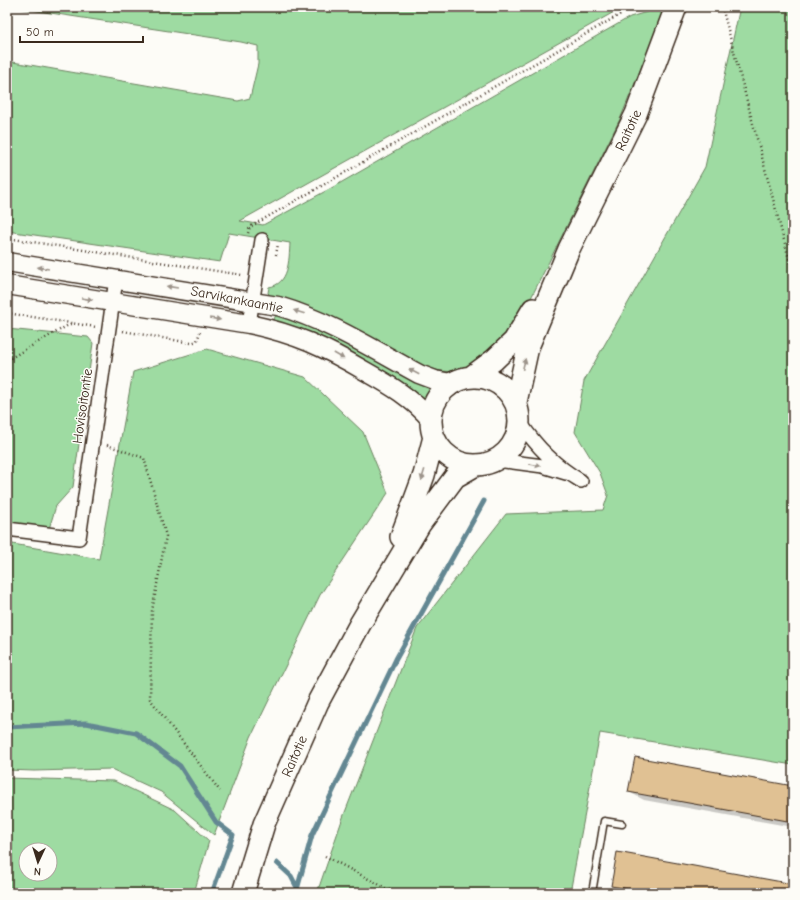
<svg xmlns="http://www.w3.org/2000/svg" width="800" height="900" font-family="'Comic Neue',sans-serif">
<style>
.green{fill:#9edba2;stroke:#6c8260;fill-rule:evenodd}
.shadow{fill:#0003}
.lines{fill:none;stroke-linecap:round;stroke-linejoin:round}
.stream{stroke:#638792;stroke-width:5}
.building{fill:#e0c193;stroke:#3b2a1e}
.lane-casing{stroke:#3b2a1e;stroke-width:9}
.street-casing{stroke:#3b2a1e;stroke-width:16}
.secondary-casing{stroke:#3b2a1e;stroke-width:21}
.primary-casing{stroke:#3b2a1e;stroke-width:24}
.path{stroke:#3b2a1e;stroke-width:2.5;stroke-dasharray:1 3;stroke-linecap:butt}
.lane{stroke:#fdfcf7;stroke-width:6}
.street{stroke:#fdfcf7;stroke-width:13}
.secondary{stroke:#fdfcf7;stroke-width:18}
.primary{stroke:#fdfcf7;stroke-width:21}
.oneway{fill:#9c938a}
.labels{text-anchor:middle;stroke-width:3;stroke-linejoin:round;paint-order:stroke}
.street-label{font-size:14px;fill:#3b2a1e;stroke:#fdfcf7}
</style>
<rect width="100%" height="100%" fill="#fdfcf7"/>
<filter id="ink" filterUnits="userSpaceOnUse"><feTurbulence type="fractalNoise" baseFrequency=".025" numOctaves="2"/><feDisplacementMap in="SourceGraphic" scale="8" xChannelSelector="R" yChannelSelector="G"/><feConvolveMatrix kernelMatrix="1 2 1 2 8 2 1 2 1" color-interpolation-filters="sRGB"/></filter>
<g filter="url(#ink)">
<path class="green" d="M11,7h612l-383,214 23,4 72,-39 295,-169 17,-5 2,-5h17l-45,110 -98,197 -15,25 -40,30 -11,3 -17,-1 -18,-5 -148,-67 -6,-6 1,-6c20,-3 20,-26 21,-44l-61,-10 -9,29 -213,-31v-170l231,40 12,-3 8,-34v-18l-17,-4z
M740,7h53v758l-193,-32 -30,160h-253l25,-73 75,-192 89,-114 97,-4 5,-15 -8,-22 -25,-41 9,-51 121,-214z
M282,314l22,6 132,68 -9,17 -150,-82 -3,-4 2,-4z
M7,329l81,8 5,6 -20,144 -17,19 -8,26 -41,-7z
M207,349l98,28 58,55 25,61 -68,102 -69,142 -37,98 -53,-43 -50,-23 -77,2 -27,-1v-227l92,16 34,-187z
M7,778l107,3 61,29 34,31 -15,52h-187zM26,850h24v24h-24z"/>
<path class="shadow" d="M793,787v40l-149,-27 -15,-8z
M612,885h181v8h-167z"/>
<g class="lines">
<path class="stream" d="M7,727l79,-4 50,10 44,33 36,56 17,13 -21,58
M277,863l14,13 9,17
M296,893l16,-58 84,-176 88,-158"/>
</g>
<path class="building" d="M635,757l158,29v36l-165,-30z
M617,852l176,32v9h-142l-40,-7z"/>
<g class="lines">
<defs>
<path id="lane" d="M592,893l12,-72 18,3"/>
<path id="street" d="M249,324l13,-84
M520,422c15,23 37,45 61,59
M497,460l46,6 23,7
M7,529l72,9 37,-259"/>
<path id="secondary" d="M7,262l271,44c51,15 95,43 141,68l16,6 16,3
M7,285l242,39c47,10 75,23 116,47 25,14 47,27 66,49"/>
<path id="primary" d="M431 421a44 44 0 1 1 88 0a44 44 0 1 1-88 0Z
M471,377l23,-17 20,-19 19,-32
M516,402l12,-55 41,-98 67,-135 40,-107
M401,537l23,-62 10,-38
M243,893l21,-69 54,-122 42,-78 60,-100 35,-47 21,-12"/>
</defs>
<use href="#lane" class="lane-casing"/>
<use href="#street" class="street-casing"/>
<use href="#secondary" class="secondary-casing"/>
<use href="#primary" class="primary-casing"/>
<path class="path" d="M722,7l71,267
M248,233l2,-6 383,-220
M7,238l235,37
M276,255l2,-11
M7,313l89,14
M123,331l68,12 6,-2 3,-9
M7,360l65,-37
M107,445l37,13 22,78 -14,75 -2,88 70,92
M325,856l70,37"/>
<use href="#lane" class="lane"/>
<use href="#street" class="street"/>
<use href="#secondary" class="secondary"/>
<use href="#primary" class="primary"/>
</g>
<defs><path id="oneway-solid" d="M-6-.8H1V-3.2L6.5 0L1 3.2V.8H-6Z"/></defs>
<g class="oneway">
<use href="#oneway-solid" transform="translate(43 268) rotate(-171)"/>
<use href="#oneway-solid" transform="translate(172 287) rotate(-171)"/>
<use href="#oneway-solid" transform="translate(87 299) rotate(9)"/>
<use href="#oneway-solid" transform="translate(299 312) rotate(-163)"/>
<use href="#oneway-solid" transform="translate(215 319) rotate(9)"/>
<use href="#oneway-solid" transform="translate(339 356) rotate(30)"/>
<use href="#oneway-solid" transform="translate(524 364) rotate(-76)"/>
<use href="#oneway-solid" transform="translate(414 372) rotate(-152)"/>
<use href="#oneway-solid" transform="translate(535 465) rotate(11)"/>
<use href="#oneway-solid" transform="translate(423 475) rotate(107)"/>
</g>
</g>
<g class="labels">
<g class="street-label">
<text transform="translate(628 130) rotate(-65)" y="5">Raitotie</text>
<text transform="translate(237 299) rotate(11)" y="5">Sarvikankaantie</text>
<text transform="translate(82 406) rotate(-82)" y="5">Hovisoitontie</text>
<text transform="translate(294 756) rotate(-66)" y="5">Raitotie</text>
</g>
</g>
<rect width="800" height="900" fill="none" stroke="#fdfcf7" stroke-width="24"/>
<rect x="12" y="12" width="776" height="876" fill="none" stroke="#3b2a1e" stroke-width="1.5" filter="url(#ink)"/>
<g transform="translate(38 862) rotate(184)"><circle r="19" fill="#fdfcf7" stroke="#afa8a0"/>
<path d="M0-3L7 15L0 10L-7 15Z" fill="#3b2a1e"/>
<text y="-6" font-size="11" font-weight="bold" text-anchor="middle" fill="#3b2a1e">N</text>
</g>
<path d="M20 36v6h123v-6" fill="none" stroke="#3b2a1e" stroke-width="2"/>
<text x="26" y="36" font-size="12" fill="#3b2a1e" stroke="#fdfcf7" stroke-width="3" paint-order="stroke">50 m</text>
</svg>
